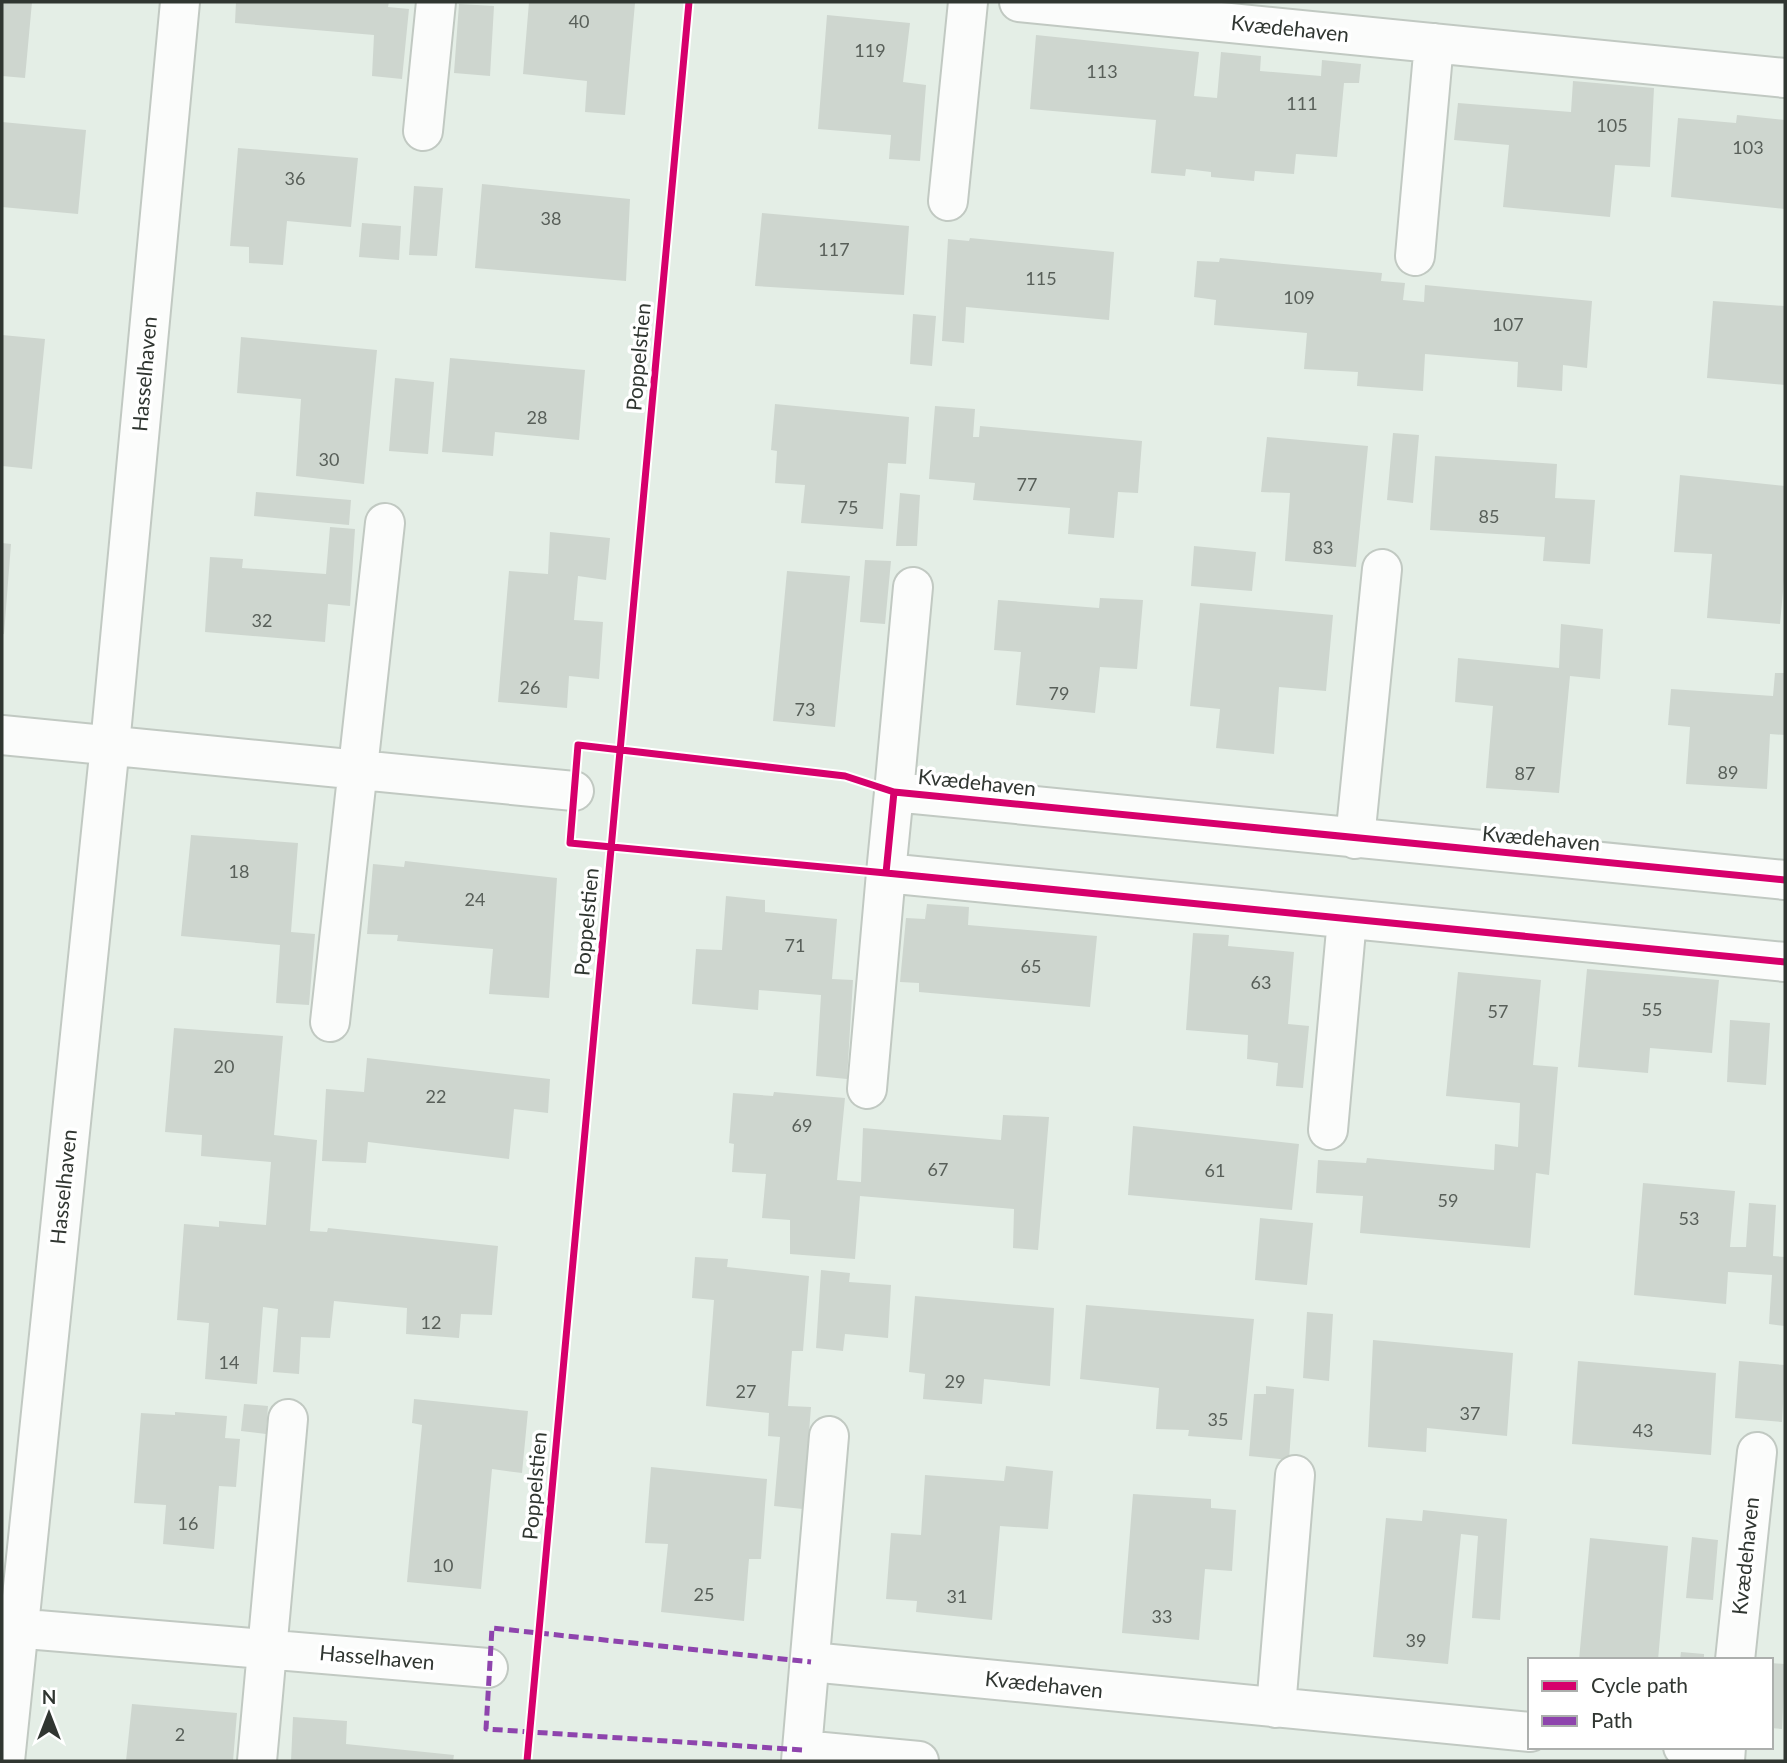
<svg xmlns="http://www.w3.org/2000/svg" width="1787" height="1763" font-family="Lato,sans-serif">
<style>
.building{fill:#ced6cf}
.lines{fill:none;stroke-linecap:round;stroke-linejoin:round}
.minor-casing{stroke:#c1c9c2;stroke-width:42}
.minor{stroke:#fbfcfb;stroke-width:38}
.quiet{stroke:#8e44ad;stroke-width:5;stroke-dasharray:10 5;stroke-linecap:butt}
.cycleway-casing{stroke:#fff;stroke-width:11}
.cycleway{stroke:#d6006c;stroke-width:7}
.labels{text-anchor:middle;stroke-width:7;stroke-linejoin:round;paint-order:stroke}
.number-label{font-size:18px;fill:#585f59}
.street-label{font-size:21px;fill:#303631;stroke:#fff}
</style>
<rect width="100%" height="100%" fill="#e4eee6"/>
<path class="building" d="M2,2h30l-7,76 -23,-2z
M236,2h153l-1,5 21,2 -7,70 -30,-3 2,-41 -139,-12z
M529,2l106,1 -10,112 -40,-3 2,-31 -64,-7z
M459,4l35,2 -4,70 -36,-3z
M827,15l83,8 -7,59 23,3 -6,76 -31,-2 2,-24 -73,-6z
M1036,35l163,17 -5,44 23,2 4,-46 40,4 -1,15 61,5 1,-16 39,4 -2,19h-15l-7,74 -41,-3 -2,20 -39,-3 -1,10 -43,-4v-5l-25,-3 -1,7 -34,-3 5,-53 -126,-11z
M1573,81l81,7 -4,79 -35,-2 -5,52 -107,-10 6,-62 -55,-5 4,-37 113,9z
M1737,115l48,5v89l-114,-12 7,-79 58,5z
M2,122l84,8 -8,84 -76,-7z
M238,148l120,10 -7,69 -64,-6 -4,44 -34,-2v-16l-19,-1z
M482,184l148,15 -4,82 -151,-13z
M414,186l29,2 -6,68 -28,-1z
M762,213l147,13 -5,69 -149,-9z
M362,223l39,3 -2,34 -40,-3z
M970,238l144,14 -5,68 -143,-13 -2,36 -22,-2 6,-102 21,2z
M1220,258l162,15 -1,8 24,2 -2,17 21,2 1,-17 167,16 -5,67 -24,-3 -1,26 -45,-4 1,-25 -93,-8 -2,37 -66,-5 1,-14 -54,-3 3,-36 -93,-8 2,-25 -22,-3 3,-36 22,1z
M1713,301l72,5v79l-78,-7z
M913,314l23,2 -4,50 -22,-2z
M2,335l43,4 -13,130 -30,-3z
M241,337l136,13 -13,134 -68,-8 5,-77 -64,-6z
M450,358l135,12 -6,70 -84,-8 -2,24 -51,-4z
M395,378l39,4 -6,72 -39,-3z
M775,404l134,13 -3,47 -18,-1 -5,66 -82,-6 4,-38 -30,-2 2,-32 -6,-1z
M935,406l40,3 -2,28h6l1,-11 162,15 -4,52 -20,-1 -4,46 -46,-4 2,-26 -97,-8 2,-17 -46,-4z
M1393,433l26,2 -6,68 -26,-3z
M1267,437l101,9 -12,121 -71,-6 5,-68 -29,-1z
M1435,456l122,8 -2,34 40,2 -5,64 -47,-3 2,-24 -115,-7z
M1680,475l105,11v84l-5,54 -73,-6 5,-64 -38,-2z
M256,492l95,8 -2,25 -95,-9z
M900,493l20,2 -3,51h-21z
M330,527l25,2 -5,77 -22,-2 -3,38 -120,-10 5,-75 33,2 -1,9 84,6z
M550,532l60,6 -4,42 -28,-4 -4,44 29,2 -4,57 -30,-3 -2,32 -69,-6 11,-131 39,3z
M2,543l9,1 -7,90h-2z
M1194,546l62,6 -4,39 -61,-5z
M865,560l26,1 -6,63 -25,-2z
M787,571l63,5 -15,151 -62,-6z
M1100,598l43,2 -6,69 -37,-2 -5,46 -79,-8 5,-53 -27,-2 4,-50 101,8z
M1200,603l133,12 -7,76 -47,-4 -5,67 -58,-6 4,-39 -30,-3z
M1561,624l42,5 -3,50 -30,-3 -11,117 -73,-5 7,-82 -38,-4 3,-44 101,10z
M1775,673h10v62l-15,-1 -3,55 -81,-5 4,-57 -22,-2 3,-36 102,7z
M191,835l107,8 -7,89 24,2 -6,71 -33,-2 4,-58 -99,-9z
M405,861l152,17 -8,120 -60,-4 4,-45 -96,-8 1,-6 -31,-1 6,-70 31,3z
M726,896l39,4v12l72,7 -5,60 21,1 -6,99 -31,-3 5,-81 -62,-5 -1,20 -66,-6 4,-55 26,1z
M927,904l42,3 -1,18 129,11 -7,71 -171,-15v-9l-19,-1 6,-64 19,1z
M1193,933l36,2 -1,11 66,6 -6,72 21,2 -6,62 -27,-2 2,-23 -31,-4 1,-24 -62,-5z
M1587,969l132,11 -7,73 -62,-5 -2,25 -70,-6z
M1458,972l83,8 -8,85 25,2 -9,108 -13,-2 -6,75 -170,-15 3,-37 -47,-3 2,-33 48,3 1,-5 127,12 1,-26 23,3 2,-44 -74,-7z
M1730,1020l40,3 -4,62 -39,-3z
M174,1028l109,8 -9,99 43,5 -7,91 17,1 1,-4 170,18 -6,69 -31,-1 -2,24 -53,-4 1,-26 -73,-7 -4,37 -29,-1 -2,37 -26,-2 5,-63 -15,-2 -6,77 -52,-5 4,-56 -32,-3 7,-96 35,3v-6l47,4 5,-63 -70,-6 1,-21 -37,-3z
M367,1058l183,21 -2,34 -34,-4 -5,50 -141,-17 -2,21 -44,-2 4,-72 38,3z
M774,1092l71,6 -8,82 24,2 2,-54 138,12 2,-25 46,2 -11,133 -25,-2 1,-39 -154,-13 -5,63 -65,-5v-34l-28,-2 4,-44 -34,-2 2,-28 -5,-1 4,-50 40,3z
M1133,1126l166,18 -7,66 -164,-15z
M1643,1183l92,8 -5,56h16l3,-44 27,2 -3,51 12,1v69l-16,-2 3,-49 -44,-3 -2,32 -92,-9z
M1260,1218l53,5 -6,62 -52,-5z
M695,1257l33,2 -1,8 82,9 -6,75h-11l-4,55 23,1 -8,102 -29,-3 6,-69 -12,-1 1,-23 -63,-7 8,-106 -22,-2z
M821,1270l29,3 -1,9 42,3 -3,53 -43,-4 -2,17 -27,-3z
M915,1296l139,12 -4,78 -66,-7 -2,25 -59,-5 2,-25 -16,-2z
M1086,1305l168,14 -12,121 -54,-4 1,-6 -33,-1 3,-41 -79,-9z
M1307,1312l26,2 -4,67 -26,-3z
M1373,1340l140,13 -6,83 -80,-8 -1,24 -58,-5z
M1578,1361l138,12 -5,82 -139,-11z
M1739,1361l46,4 -3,57 -47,-4z
M1266,1386l28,3 -5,71 -40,-4 5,-62h12z
M414,1399l114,12 -6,62 -30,-4 -11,120 -74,-7 15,-157 -10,-2z
M244,1404l24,2 -2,28 -25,-3z
M175,1412l52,4 -2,22 15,1 -4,48 -17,-1 -5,63 -51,-5 3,-39 -32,-2 7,-90 34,2z
M1006,1466l47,5 -5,58 -48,-3 -8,94 -76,-8 1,-11 -31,-2 5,-66 30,2 4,-60 79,6z
M651,1467l116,12 -6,80h-12l-5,62 -83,-9 7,-68 -23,-1z
M1133,1494l78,5v9l25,2 -4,61 -27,-2 -6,71 -77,-7z
M1423,1510l84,9 -7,101 -28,-2 6,-82 -17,-2 -13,130 -75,-7 13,-139 36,3z
M1692,1537l26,3 -5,60 -27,-2z
M1590,1538l78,8 -10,114h-79z
M1681,1652l23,2v6h-24z
M1771,1663l14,1 -3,65 -11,-1z
M132,1704l105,9 -4,48h-107z
M293,1717l54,4 -1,23 108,11 -1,6h-162z"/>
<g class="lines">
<defs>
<path id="minor" d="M1019,2l766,76
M423,131l13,-129
M948,201l20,-199
M1415,256l19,-213
M2,735l572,56
M894,792l19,-205
M1355,839l27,-270
M1785,880l-891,-88 -8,81 899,89
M330,1022l55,-499
M867,1089l19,-216
M1328,1130l19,-211
M2,1627l486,41
M1735,1660l22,-208
M811,1662l719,70
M1276,1708l19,-233
M1683,1747l4,1 9,13
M802,1750l117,11
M5,1761l105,-1016 70,-743
M257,1761l31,-342
M801,1761l28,-325
M1725,1761l1,-14"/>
</defs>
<use href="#minor" class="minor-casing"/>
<use href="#minor" class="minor"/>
<path class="quiet" d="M802,1750l-316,-21 6,-101 319,34"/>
<defs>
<path id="cycleway" d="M886,873l-316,-30 8,-98 267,31 49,16
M1785,880l-891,-88 -8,81 899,89
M527,1761l162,-1759"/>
</defs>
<use href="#cycleway" class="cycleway-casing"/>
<use href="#cycleway" class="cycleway"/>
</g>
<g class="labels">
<g class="number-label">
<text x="579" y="28">40</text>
<text x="870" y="57">119</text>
<text x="1102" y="78">113</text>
<text x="1302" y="110">111</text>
<text x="1612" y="132">105</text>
<text x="1748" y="154">103</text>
<text x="295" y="185">36</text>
<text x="551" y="225">38</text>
<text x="834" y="256">117</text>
<text x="1041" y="285">115</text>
<text x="1299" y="304">109</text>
<text x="1508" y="331">107</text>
<text x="537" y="424">28</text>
<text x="329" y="466">30</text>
<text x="1027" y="491">77</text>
<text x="848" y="514">75</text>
<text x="1489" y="523">85</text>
<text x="1323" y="554">83</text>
<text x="262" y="627">32</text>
<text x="530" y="694">26</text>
<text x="1059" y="700">79</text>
<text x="805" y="716">73</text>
<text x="1728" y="779">89</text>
<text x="1525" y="780">87</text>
<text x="239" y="878">18</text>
<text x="475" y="906">24</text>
<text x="795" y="952">71</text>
<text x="1031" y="973">65</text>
<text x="1261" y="989">63</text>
<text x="1652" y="1016">55</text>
<text x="1498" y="1018">57</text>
<text x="224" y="1073">20</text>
<text x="436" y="1103">22</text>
<text x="802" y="1132">69</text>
<text x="938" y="1176">67</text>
<text x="1215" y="1177">61</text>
<text x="1448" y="1207">59</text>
<text x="1689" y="1225">53</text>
<text x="431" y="1329">12</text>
<text x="229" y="1369">14</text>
<text x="955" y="1388">29</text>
<text x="746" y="1398">27</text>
<text x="1470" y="1420">37</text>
<text x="1218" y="1426">35</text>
<text x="1643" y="1437">43</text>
<text x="188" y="1530">16</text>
<text x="443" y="1572">10</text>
<text x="704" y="1601">25</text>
<text x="957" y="1603">31</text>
<text x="1162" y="1623">33</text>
<text x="1416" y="1647">39</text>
<text x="180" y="1741">2</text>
</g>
<g class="street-label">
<text transform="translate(1290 29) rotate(6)" y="7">Kvædehaven</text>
<text transform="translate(639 357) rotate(-85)" y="7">Poppelstien</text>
<text transform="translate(145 374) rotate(-85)" y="7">Hasselhaven</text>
<text transform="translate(977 783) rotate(6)" y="7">Kvædehaven</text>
<text transform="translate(1541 839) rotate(5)" y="7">Kvædehaven</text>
<text transform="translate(587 922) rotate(-85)" y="7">Poppelstien</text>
<text transform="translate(64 1187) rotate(-84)" y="7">Hasselhaven</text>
<text transform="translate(535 1486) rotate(-85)" y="7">Poppelstien</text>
<text transform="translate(1746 1556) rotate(-84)" y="7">Kvædehaven</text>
<text transform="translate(377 1658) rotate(5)" y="7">Hasselhaven</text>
<text transform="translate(1044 1685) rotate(6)" y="7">Kvædehaven</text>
</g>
</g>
<rect width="1787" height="1763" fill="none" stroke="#303631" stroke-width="7"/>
<rect x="1528" y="1658" width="245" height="91" fill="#ffffff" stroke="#acafad" stroke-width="2"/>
<rect x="1542" y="1681" width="35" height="10" fill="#d6006c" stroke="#acafad" stroke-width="2"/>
<text x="1591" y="1693" font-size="21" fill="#303631">Cycle path</text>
<rect x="1542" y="1716" width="35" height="10" fill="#8e44ad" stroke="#acafad" stroke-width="2"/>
<text x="1591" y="1728" font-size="21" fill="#303631">Path</text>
<g transform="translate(49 1714)" stroke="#ffffff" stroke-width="5" paint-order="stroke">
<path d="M0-5L12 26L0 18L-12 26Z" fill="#303631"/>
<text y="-10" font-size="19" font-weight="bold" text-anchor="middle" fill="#303631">N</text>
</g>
</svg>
